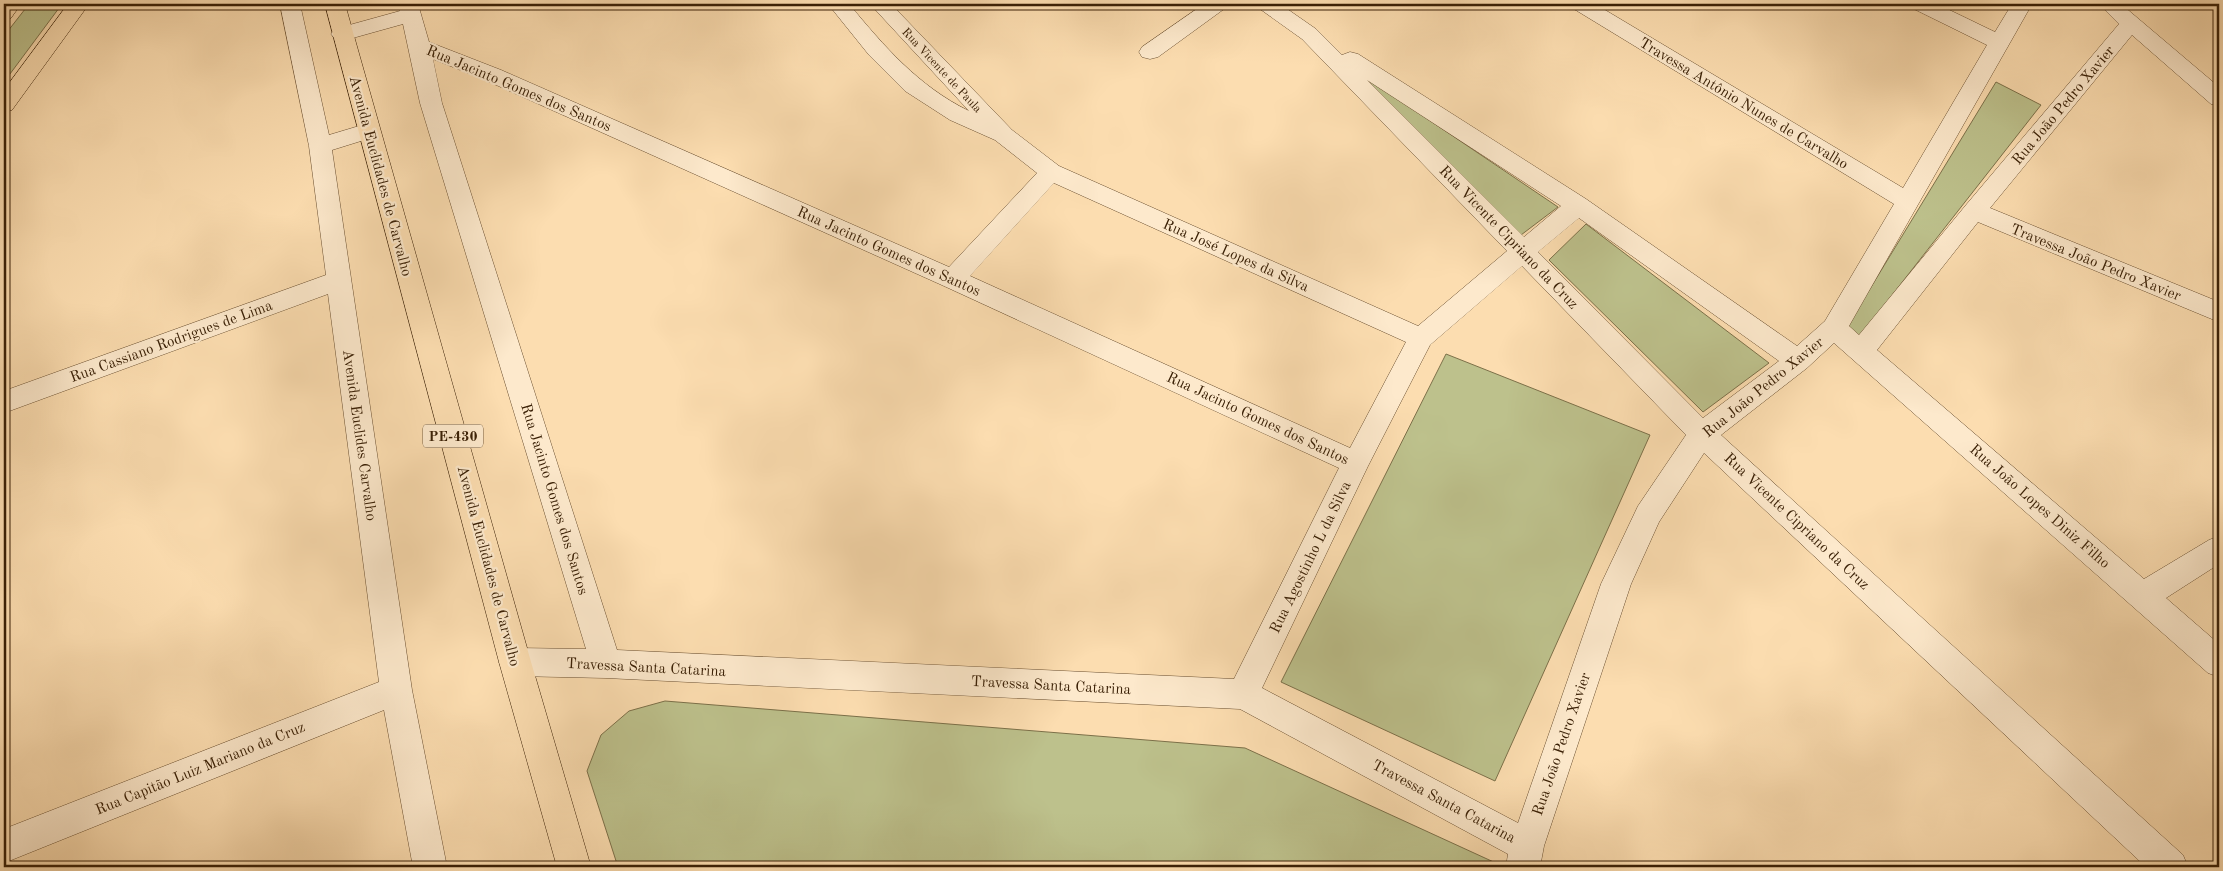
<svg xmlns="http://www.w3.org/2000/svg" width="2223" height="871" font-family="'Old Standard TT',serif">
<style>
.green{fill:#bdc18c;stroke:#7c7049}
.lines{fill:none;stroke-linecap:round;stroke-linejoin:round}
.minor-casing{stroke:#6a4f30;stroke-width:1}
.major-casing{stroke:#3a2006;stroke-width:1}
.highway-casing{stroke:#3a2006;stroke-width:1}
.minor{fill:#fde9cc;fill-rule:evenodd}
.major{fill:#fcddb0;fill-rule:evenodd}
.highway{fill:#fcddb0;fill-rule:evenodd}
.labels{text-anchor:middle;stroke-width:4.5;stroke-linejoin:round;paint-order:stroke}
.far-street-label{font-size:12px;fill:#3a2006;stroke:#fde9cc}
.shield{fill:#fde9cc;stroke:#745c41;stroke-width:1}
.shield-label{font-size:14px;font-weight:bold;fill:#3a2006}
.street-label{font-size:15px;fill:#3a2006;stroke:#fde9cc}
</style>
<rect width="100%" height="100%" fill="#fcddb0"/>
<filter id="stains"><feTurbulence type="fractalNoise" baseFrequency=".004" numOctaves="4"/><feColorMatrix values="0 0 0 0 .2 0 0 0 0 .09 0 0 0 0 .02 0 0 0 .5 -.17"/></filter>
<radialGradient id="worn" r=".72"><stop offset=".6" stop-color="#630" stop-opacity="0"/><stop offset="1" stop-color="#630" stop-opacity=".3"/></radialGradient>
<path class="green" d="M29,4h33l-58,78v-46z
M1361,74l197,133 -37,28z
M1996,82l45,23 -181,231 -14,-8z
M1586,224l183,139 -66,49 -154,-152z
M1446,354l204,81 -155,346 -214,-99z
M665,701l580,47 253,116v3h-880l-31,-96 14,-36 28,-24z"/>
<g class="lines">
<defs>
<path id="minor" d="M280,4h20l29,131 40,-12 8,3 3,5 -3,5 -45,14 80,540 35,177h-34l-29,-157 -380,153v-34l375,-147 -51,-388 -324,119v-22l322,-116 -17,-129z
M398,4h20l11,38 72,28 448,197 88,-94 -42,-33 -45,-20 -45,-29 -36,-36 -41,-51h21c35,42 69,82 120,107l-99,-107h21l121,126 47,36 359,160 89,-75 -205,-212 -42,-30 -3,-5h23l36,25 26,26 8,-3 8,2 228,145 211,147 28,-25 69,-117 -320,-195 -3,-5h24l308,184 84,-143 -73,-36 -3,-5h26l58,28 17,-28h20l-183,322 10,9 107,-130 153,-181 -20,-20h22l98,83v19l-8,-2 -79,-69 -142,173 229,94v20l-241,-100 -101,128 267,229 65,-39 10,-4v28l-53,34 53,46v33l-11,-4 -374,-330 -27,25 -86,67 462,420 5,12h-42l-442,-414 -45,69 -28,62 -87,262 -4,21h-34l2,-13 -268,-145 -634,-31 -91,-2 -11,-4 -5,-10 5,-10 11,-4 71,1 -166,-546 -17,-79 -61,17 -7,-2 -4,-5 4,-5 65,-18zM433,59l52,21 459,206 395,182 -105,211 -617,-29 -175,-547zM1367,80l194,126 -37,31zM1054,183l352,159 -56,106 -380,-172zM1579,218l200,143 -76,57 -165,-166zM1522,266l164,169 -48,71 -37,78 -83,239 -256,-135 106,-222 62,-121z
M1204,4h23l-3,5 -66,48 -8,2 -8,-2 -3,-5 3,-5z"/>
<path id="major" d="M4,4h17l-10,14 -7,1z
M68,4h21l-77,106 -8,2v-22z"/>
<path id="highway" d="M325,4h20l186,658 60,205h-34l-58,-205z"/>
</defs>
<use href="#minor" class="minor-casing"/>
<use href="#major" class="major-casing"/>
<use href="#highway" class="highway-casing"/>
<use href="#minor" class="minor"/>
<use href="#major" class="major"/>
<use href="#highway" class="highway"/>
</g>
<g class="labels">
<g class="far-street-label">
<text transform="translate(942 70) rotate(47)" y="4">Rua Vicente de Paula</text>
</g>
<rect class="shield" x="423" y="424.5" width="60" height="23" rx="4"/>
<g class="shield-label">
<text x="453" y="441">PE-430</text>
</g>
<g class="street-label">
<text transform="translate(519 88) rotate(23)" y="5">Rua Jacinto Gomes dos Santos</text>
<text transform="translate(1744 103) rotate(31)" y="5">Travessa Antônio Nunes de Carvalho</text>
<text transform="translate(2063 105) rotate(-50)" y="5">Rua João Pedro Xavier</text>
<text transform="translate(381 176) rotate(75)" y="5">Avenida Euclidades de Carvalho</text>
<text transform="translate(1509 237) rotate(46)" y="5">Rua Vicente Cipriano da Cruz</text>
<text transform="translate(889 251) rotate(24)" y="5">Rua Jacinto Gomes dos Santos</text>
<text transform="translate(1236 255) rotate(24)" y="5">Rua José Lopes da Silva</text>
<text transform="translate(2096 262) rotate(22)" y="5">Travessa João Pedro Xavier</text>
<text transform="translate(171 341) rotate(-20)" y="5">Rua Cassiano Rodrigues de Lima</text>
<text transform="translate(1763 387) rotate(-39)" y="5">Rua João Pedro Xavier</text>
<text transform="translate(1258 418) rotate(25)" y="5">Rua Jacinto Gomes dos Santos</text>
<text transform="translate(360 435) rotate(82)" y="5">Avenida Euclides Carvalho</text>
<text transform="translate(555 499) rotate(73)" y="5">Rua Jacinto Gomes dos Santos</text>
<text transform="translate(2040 506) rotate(41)" y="5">Rua João Lopes Diniz Filho</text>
<text transform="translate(1797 521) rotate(43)" y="5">Rua Vicente Cipriano da Cruz</text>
<text transform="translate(1310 557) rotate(-64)" y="5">Rua Agostinho L da Silva</text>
<text transform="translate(489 566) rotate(75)" y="5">Avenida Euclidades de Carvalho</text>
<text transform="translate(646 667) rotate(3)" y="5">Travessa Santa Catarina</text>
<text transform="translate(1051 685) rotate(3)" y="5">Travessa Santa Catarina</text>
<text transform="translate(1561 744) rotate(-71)" y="5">Rua João Pedro Xavier</text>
<text transform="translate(200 768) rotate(-22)" y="5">Rua Capitão Luiz Mariano da Cruz</text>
<text transform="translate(1444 801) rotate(28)" y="5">Travessa Santa Catarina</text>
</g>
</g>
<rect width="2223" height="871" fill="none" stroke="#fcddb0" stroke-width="20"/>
<rect x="5" y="5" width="2213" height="861" fill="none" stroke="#3a2006" stroke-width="2.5"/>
<rect x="10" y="10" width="2203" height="851" fill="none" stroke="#3a2006"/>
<rect width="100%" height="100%" filter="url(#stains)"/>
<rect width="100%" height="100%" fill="url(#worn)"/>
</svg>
